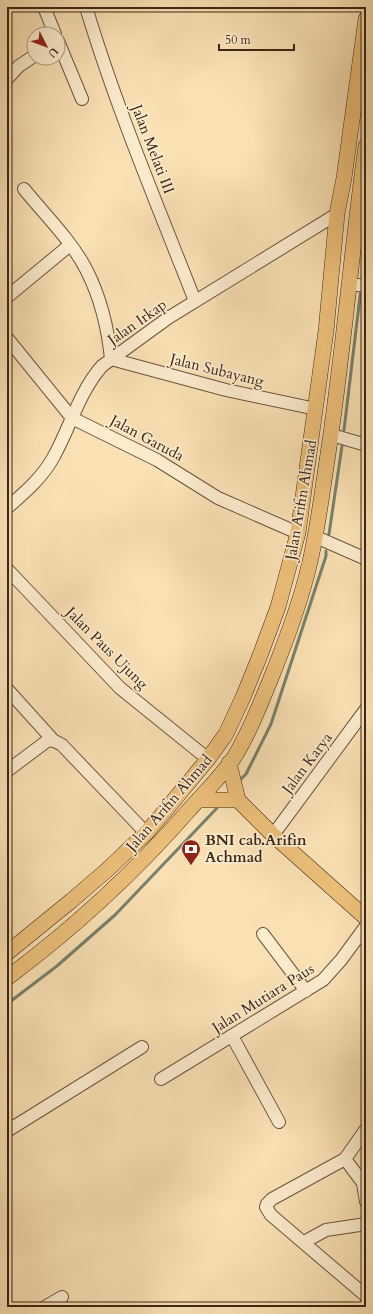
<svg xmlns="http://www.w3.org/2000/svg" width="373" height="1314" font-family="Cardo,serif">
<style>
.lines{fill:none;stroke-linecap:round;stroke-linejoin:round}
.stream{stroke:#77816d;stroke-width:3}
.minor-casing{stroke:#6b553e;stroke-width:14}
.major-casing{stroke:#3b2616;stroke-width:16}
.minor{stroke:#fcecce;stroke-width:12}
.major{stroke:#edc07a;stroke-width:15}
.labels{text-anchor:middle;stroke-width:3.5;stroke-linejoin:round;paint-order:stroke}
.street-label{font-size:15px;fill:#3b2616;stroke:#fcecce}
.poi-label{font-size:15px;font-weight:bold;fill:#3b2616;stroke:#fcecce;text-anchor:start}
</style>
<rect width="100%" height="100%" fill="#fae1b4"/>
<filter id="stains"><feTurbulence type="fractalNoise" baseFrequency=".005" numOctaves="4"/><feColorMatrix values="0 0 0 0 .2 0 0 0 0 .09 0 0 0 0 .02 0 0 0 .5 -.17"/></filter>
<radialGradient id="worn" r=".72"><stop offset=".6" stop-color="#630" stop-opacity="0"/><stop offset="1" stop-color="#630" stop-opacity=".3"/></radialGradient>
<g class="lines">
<path class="stream" d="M362,282l4,-32
M344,430l17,-142
M329,534l13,-88
M241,779l5,-5 25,-50 55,-168v-5
M7,1004l50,-38 58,-51 102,-107"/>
<defs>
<path id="minor" d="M44,7l11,27
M86,7c30,100 71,197 109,294
M58,41l24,58
M7,79l12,-13 15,-10
M24,189c21,26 48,52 63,82 14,28 21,57 24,88l115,31 90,19
M354,242l12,2
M350,284l16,2
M7,297l63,-52
M7,338l65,80 85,42 61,38 80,35
M332,435l34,10
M7,508c17,-15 35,-30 46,-50 17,-30 26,-66 49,-92l66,-48 169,-104
M316,537l50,22
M7,569l113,119 88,71
M7,689l46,51
M7,771l40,-30c6,-2 10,1 15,4l84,88
M273,835l93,-126
M263,934l43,57
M232,1036l47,86
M161,1079l162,-99 18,-20 25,-34
M366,1129l-21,30 -73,40 -5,5 -1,3 5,8 95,81
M7,1131l135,-84
M345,1159l18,24 3,19
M304,1242l22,-12 40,-6
M45,1307l17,-10"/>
<path id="major" d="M229,763l9,37 35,35 93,83
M198,800h40
M7,953l64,-52 36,-31 39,-37 19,-22 43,-52 18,-25 18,-39 17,-42 17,-46 20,-74 28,-202 11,-117 7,-36 22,-159
M7,978c67,-50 127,-105 182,-168 16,-18 33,-34 46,-54 15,-25 25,-51 36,-78 15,-37 29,-74 38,-112 8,-33 12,-66 17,-99 17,-107 25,-215 40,-321"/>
</defs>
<use href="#minor" class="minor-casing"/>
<use href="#major" class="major-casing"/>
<use href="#minor" class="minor"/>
<use href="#major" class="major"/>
</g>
<defs>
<symbol id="bank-pin" viewBox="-11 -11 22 30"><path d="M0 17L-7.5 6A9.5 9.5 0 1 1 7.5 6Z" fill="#8f2418" stroke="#fcecce"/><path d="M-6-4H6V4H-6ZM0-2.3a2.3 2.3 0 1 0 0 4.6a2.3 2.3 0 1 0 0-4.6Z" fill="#fff"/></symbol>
</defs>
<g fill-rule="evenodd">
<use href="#bank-pin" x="180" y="838" width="22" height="30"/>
</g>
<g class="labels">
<g class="street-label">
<text transform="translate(153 149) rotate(69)" y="5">Jalan Melati III</text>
<text transform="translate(137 322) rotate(-35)" y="5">Jalan Irkap</text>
<text transform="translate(217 370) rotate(14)" y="5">Jalan Subayang</text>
<text transform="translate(147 438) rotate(28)" y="5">Jalan Garuda</text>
<text transform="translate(301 500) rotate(-80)" y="5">Jalan Arifin Ahmad</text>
<text transform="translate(107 648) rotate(45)" y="5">Jalan Paus Ujung</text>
<text transform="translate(307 763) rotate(-53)" y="5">Jalan Karya</text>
<text transform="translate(169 803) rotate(-49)" y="5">Jalan Arifin Ahmad</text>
<text transform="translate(263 998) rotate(-32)" y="5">Jalan Mutiara Paus</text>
</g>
<g class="poi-label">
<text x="205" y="845">BNI cab.Arifin<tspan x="205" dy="17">Achmad</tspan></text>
</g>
</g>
<rect width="373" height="1314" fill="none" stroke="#fae1b4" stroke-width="24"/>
<rect x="8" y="8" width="357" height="1298" fill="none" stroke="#3b2616" stroke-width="2"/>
<rect x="12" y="12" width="349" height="1290" fill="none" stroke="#3b2616"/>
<g transform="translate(46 46) rotate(132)"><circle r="19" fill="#fcecce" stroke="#af9d84"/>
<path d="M0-3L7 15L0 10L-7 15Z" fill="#8f2418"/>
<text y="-6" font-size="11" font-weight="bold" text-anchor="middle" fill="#3b2616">U</text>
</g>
<path d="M219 44v6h75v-6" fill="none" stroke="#3b2616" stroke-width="2"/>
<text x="225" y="44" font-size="12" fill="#3b2616" stroke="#fcecce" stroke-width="3" paint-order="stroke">50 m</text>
<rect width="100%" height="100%" filter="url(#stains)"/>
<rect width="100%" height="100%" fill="url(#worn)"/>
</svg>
